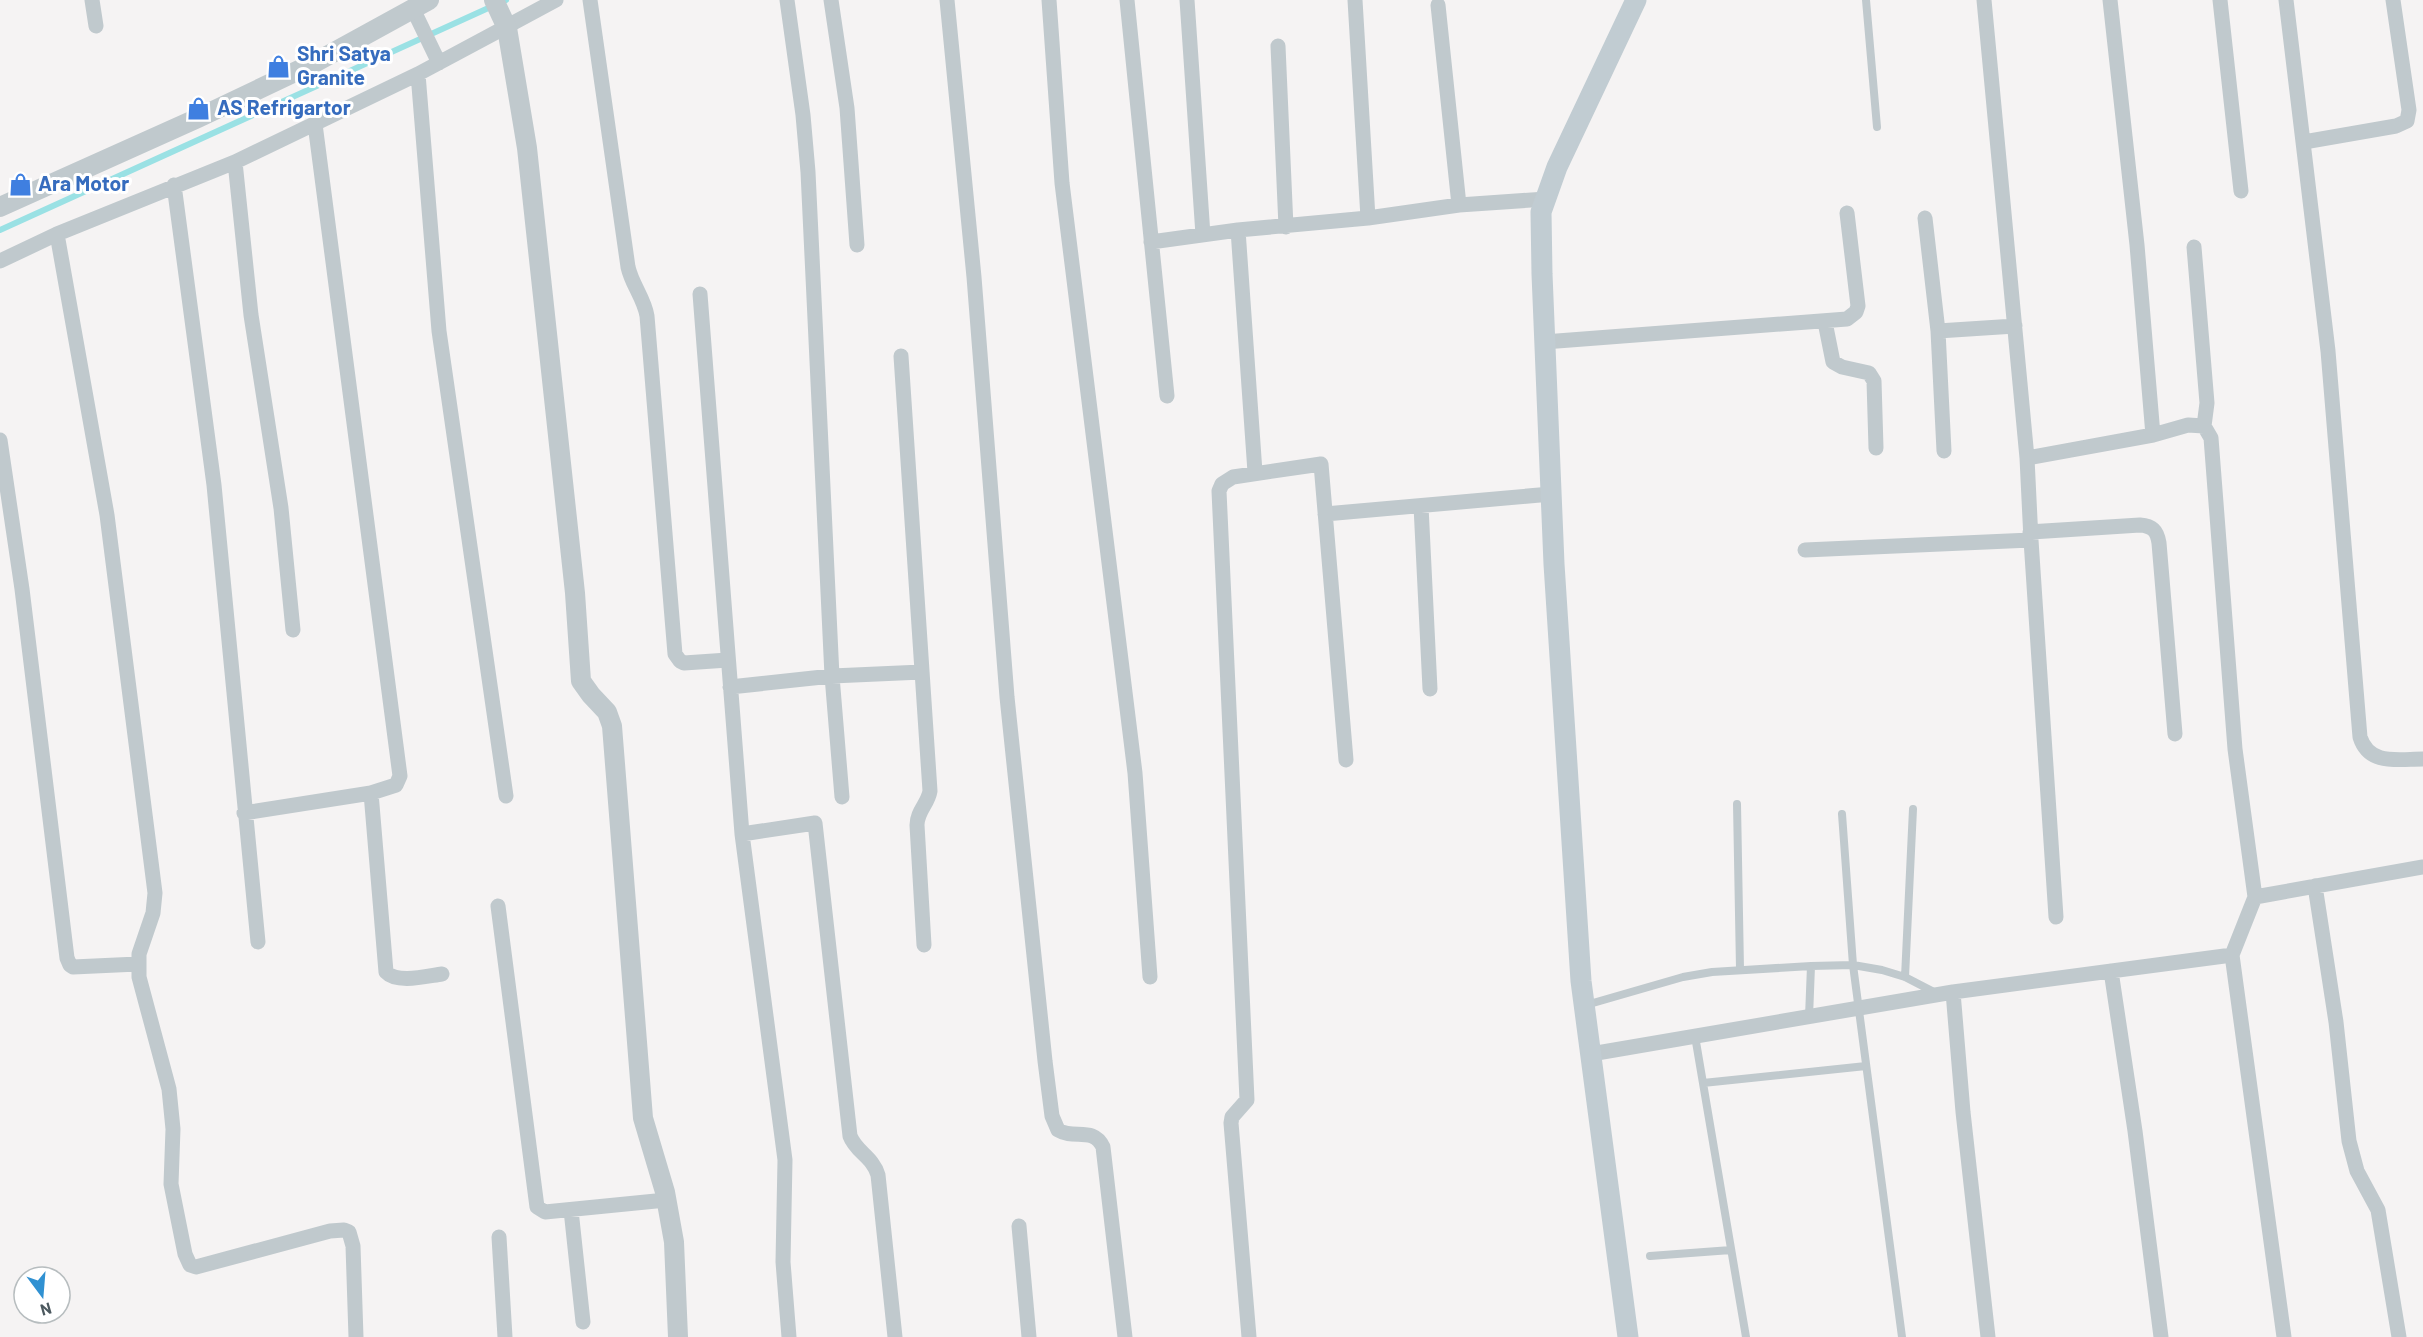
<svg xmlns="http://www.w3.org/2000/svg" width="2423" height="1337" font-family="Barlow,sans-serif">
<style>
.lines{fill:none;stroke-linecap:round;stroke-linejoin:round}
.stream{stroke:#9ae1e4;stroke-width:6}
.service{stroke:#c0c9cd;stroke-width:8}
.minor{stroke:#c0c9cd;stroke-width:15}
.tertiary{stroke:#c0c9cd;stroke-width:20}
.secondary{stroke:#c1ccd2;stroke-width:21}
.labels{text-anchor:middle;stroke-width:6;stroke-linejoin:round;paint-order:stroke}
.shop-label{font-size:21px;font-weight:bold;fill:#366cbe;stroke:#fff;text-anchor:start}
</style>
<rect width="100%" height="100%" fill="#f5f3f3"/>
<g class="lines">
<path class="stream" d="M0,230l506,-230"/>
<path class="service" d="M1866,0l11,127
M1737,804l3,165
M1842,814l11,151 49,372
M1905,977l8,-168
M1586,1005l97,-28 29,-5 99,-6 42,-1 29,5 23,7 31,16
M1809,1017l2,-51
M1695,1036l51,301
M1703,1083l163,-17
M1650,1256l81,-6"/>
<path class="minor" d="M92,0l4,26
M590,0l38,267c4,18 16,31 19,49l28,338 5,7 4,2 44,-3
M787,0l16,115 5,57 24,504 10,121
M831,0l16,108 10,137
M947,0l27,277 33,420 38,364 7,55 6,14c16,10 35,-4 45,17l22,190
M1049,0l13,183 73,590 15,204
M1127,0l40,396
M1187,0l16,235
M1355,0l13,218
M2110,0l27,245 16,190
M2220,0l21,191
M2286,0l42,351 32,386c9,29 38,22 63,22
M1438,5l21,200
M413,9l26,54
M1278,46l8,181
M418,74l21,257 67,465
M2304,142l92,-16 11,-5 2,-11 -16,-110
M235,162l16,153 30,193 12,122
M174,185l40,300 44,457
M1925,218l13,113 6,120
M1238,230l17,242
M57,234l50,281 48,378 -2,20 -14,41v23l30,112 4,40 -2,55 14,70 5,11 6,2 134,-36 14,-1 5,2 4,14 3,91
M1151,242l87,-12 130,-12 91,-13 87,-6
M2194,247l13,156 -3,23
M0,261l57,-27 178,-72 183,-88 138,-74
M700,294l42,540 43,326 -2,102 6,75
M1825,322l8,40 9,5 27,6 5,8 2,67
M1938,331l77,-5
M1544,342l303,-23 9,-7 2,-6 -11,-93
M901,356l29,435c-2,13 -13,20 -13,34l7,120
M0,440l22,149 45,369 3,7 3,2 65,-3
M2027,458l126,-23 35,-10 16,1 7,12 24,311 20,148
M1421,506l9,183
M1325,514l226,-20
M2030,532l110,-7c12,1 17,5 19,18l16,191
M2031,540l25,377
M1805,550l226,-10 -4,-82 -43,-458
M730,687l102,-11 90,-4
M371,793l15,179c11,12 41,4 56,2
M244,813l127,-20 25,-8 4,-9 -85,-652
M742,834l73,-11 35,313c6,16 23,21 28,39l17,162
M2315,886l21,136 13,119 8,30 21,39 21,127
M498,906l39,301 8,5 121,-12
M2232,955l52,382
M2111,971l24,160 26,206
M1953,992l10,120 25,225
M1591,1054l362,-62 279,-37 23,-58 168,-30
M571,1210l12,112
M1019,1226l10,111
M499,1237l6,100
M1249,1337l-18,-214 1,-6 15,-17 -28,-609 3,-7 11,-7 88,-13 25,296"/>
<path class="tertiary" d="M494,0l13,28 20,120 48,445 6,88 10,14 16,17 5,14 31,392 22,74 9,50 4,95
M0,207l198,-89 118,-56 113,-62"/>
<path class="secondary" d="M1628,1337l-47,-356 -27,-417 -12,-290 -1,-62 16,-45 79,-167"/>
</g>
<defs>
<symbol id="shop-bare" viewBox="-9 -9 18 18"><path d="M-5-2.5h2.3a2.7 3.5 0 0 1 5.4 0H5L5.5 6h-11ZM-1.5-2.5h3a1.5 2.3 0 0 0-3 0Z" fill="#3f7fe0" stroke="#fff" stroke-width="2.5" paint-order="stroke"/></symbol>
</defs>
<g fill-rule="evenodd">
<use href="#shop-bare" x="262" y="50" width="33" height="33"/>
<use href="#shop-bare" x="182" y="92" width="33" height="33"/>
<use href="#shop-bare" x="4" y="168" width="33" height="33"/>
</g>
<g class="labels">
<g class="shop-label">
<text x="297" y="61">Shri Satya<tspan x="297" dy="24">Granite</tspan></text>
<text x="217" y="115">AS Refrigartor</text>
<text x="38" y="191">Ara Motor</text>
</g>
</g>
<g transform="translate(42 1295) rotate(164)"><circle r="28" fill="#ffffff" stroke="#b7bdbf" stroke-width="1.5"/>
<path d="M0-4.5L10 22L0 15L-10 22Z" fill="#3091d2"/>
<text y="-9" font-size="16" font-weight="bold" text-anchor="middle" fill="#4c595f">N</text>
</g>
</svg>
